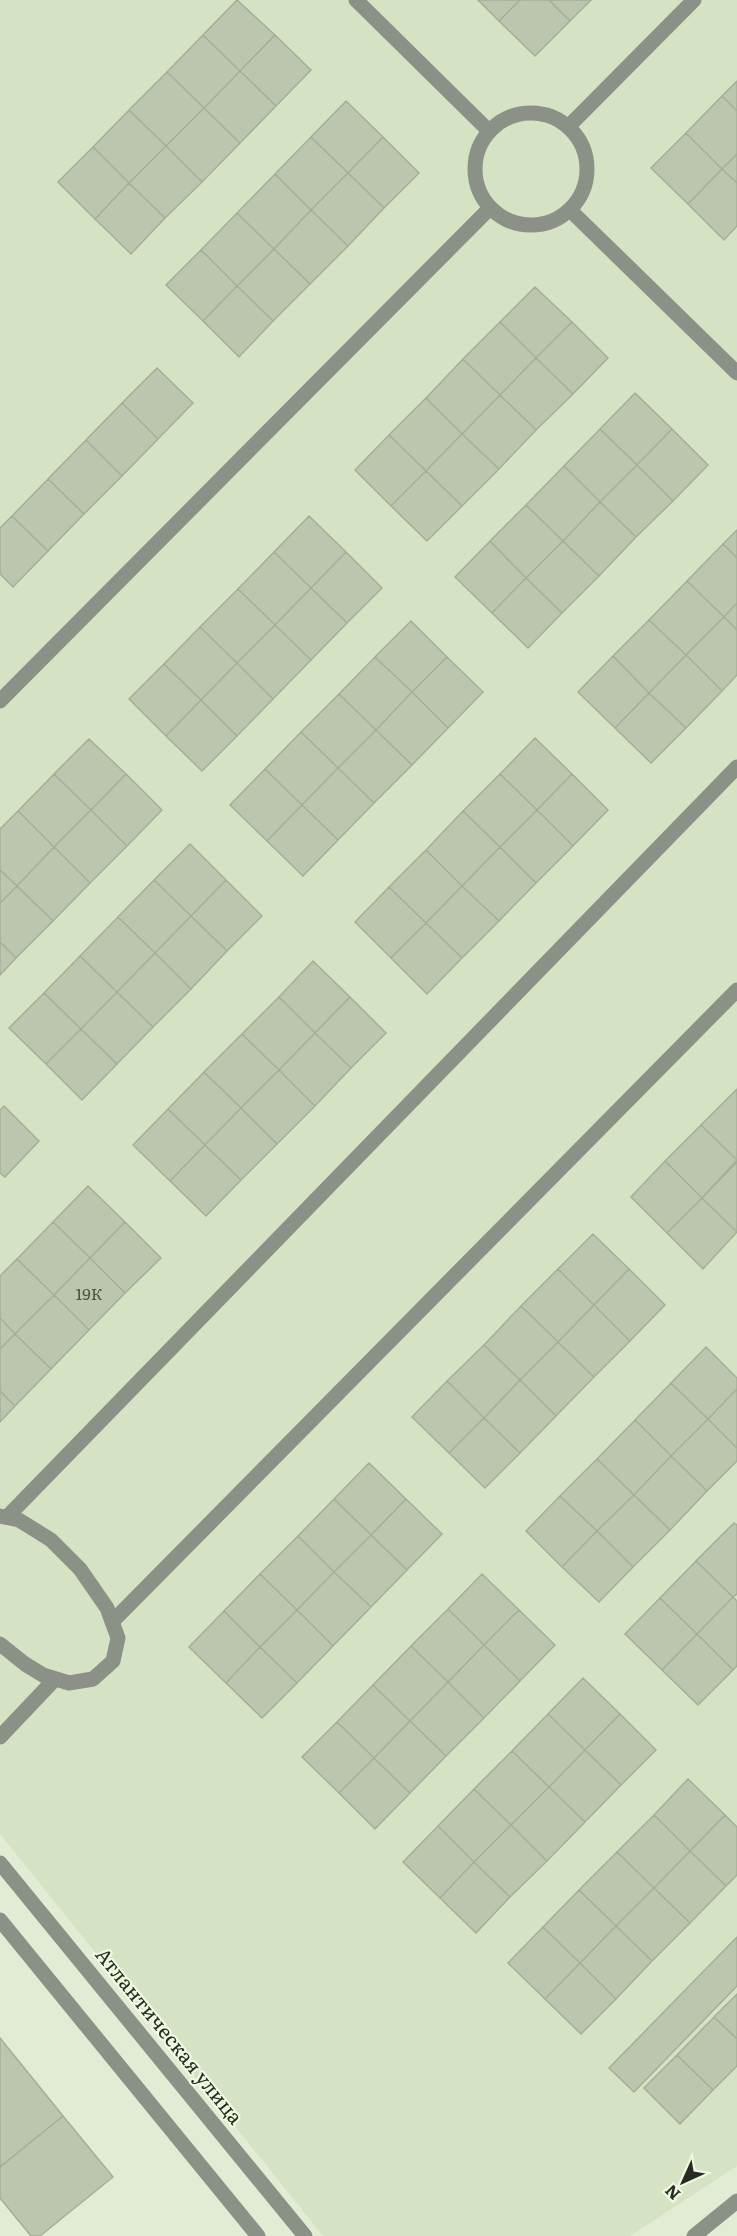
<svg xmlns="http://www.w3.org/2000/svg" width="737" height="2236" font-family="Literata,serif">
<style>
.built{fill:#d5e2c3}
.building{fill:#bcc6af;stroke:#a5ae98;stroke-width:1.5}
.lines{fill:none;stroke-linecap:round;stroke-linejoin:round}
.minor{stroke:#8c9187;stroke-width:15}
.labels{text-anchor:middle;stroke-width:4.5;stroke-linejoin:round;paint-order:stroke}
.number-label{font-size:16px;fill:#4c5245}
.street-label{font-size:20px;fill:#272b22;stroke:#eff9e1}
</style>
<rect width="100%" height="100%" fill="#e2ecd4"/>
<path class="built" d="M0,0h737v2166l-107,70h-307l-323,-402z"/>
<path class="building" d="M237,0l38,35 -35,36 -37,-36z
M478,0h42l-21,21z
M520,0h29l21,21 -35,35 -36,-35z
M549,0h42l-21,21z
M203,35l37,36 -36,37 -37,-36z
M275,35l36,35 -35,36 -36,-35z
M240,71l36,35 -36,37 -36,-35z
M167,72l37,36 -38,38 -37,-36z
M737,81v30l-15,-15z
M722,96l15,15v43l-15,15 -36,-36z
M346,101l37,36 -35,36 -37,-36z
M204,108l36,35 -38,39 -36,-36z
M129,110l37,36 -37,37 -36,-36z
M686,133l36,36 -34,35 -37,-36z
M311,137l37,36 -37,37 -36,-36z
M383,137l36,36 -35,35 -36,-35z
M166,146l36,36 -37,36 -36,-35z
M93,147l36,36 -34,36 -37,-37z
M737,154v29l-15,-14z
M722,169l15,14v43l-13,14 -36,-36z
M348,173l36,35 -36,38 -37,-36z
M275,174l36,36 -37,39 -37,-36z
M129,183l36,35 -34,36 -36,-35z
M311,210l37,36 -38,38 -36,-35z
M237,213l37,36 -37,37 -36,-36z
M274,249l36,35 -37,37 -36,-35z
M201,250l36,36 -34,35 -37,-36z
M237,286l36,35 -34,36 -36,-36z
M535,287l37,35 -36,36 -36,-36z
M500,322l36,36 -36,37 -37,-36z
M572,322l36,36 -35,36 -37,-36z
M536,358l37,36 -37,36 -36,-35z
M463,359l37,36 -38,39 -36,-36z
M157,368l36,35 -35,36 -36,-36z
M635,393l37,36 -35,36 -37,-36z
M500,395l36,35 -37,39 -37,-35z
M426,398l36,36 -36,37 -37,-36z
M122,403l36,36 -36,37 -36,-36z
M600,429l37,36 -37,37 -36,-36z
M672,429l36,36 -35,36 -36,-36z
M462,434l37,35 -37,37 -36,-35z
M389,435l37,36 -35,35 -36,-36z
M86,440l36,36 -38,38 -36,-35z
M637,465l36,36 -37,36 -36,-35z
M564,466l36,36 -37,39 -37,-36z
M426,471l36,35 -35,35 -36,-35z
M48,479l36,35 -36,37 -36,-35z
M600,502l36,35 -37,39 -36,-35z
M526,505l37,36 -37,37 -36,-37z
M12,516l36,35 -35,36 -13,-13v-46z
M309,516l37,36 -35,36 -37,-36z
M737,530v28l-14,-14z
M490,541l36,37 -34,35 -37,-36z
M563,541l36,35 -37,37 -36,-35z
M723,544l14,14v45l-13,14 -37,-36z
M274,552l37,36 -36,37 -37,-36z
M346,552l36,36 -35,35 -36,-35z
M526,578l36,35 -34,35 -36,-35z
M687,581l37,36 -38,38 -37,-35z
M311,588l36,35 -36,37 -36,-35z
M238,589l37,36 -38,38 -37,-36z
M737,603v27l-13,-13z
M724,617l13,13v45l-15,16 -36,-36z
M649,620l37,35 -37,38 -36,-37z
M411,621l36,36 -35,35 -37,-35z
M275,625l36,35 -38,39 -36,-36z
M200,627l37,36 -36,37 -37,-36z
M686,655l36,36 -36,37 -37,-35z
M613,656l36,37 -34,35 -37,-36z
M375,657l37,35 -36,38 -37,-36z
M447,657l36,35 -35,36 -36,-36z
M237,663l36,36 -36,37 -36,-36z
M164,664l37,36 -35,36 -37,-37z
M412,692l36,36 -36,37 -36,-35z
M649,693l37,35 -35,35 -36,-35z
M339,694l37,36 -38,38 -37,-36z
M201,700l36,36 -35,35 -36,-35z
M376,730l36,35 -38,38 -36,-35z
M301,732l37,36 -36,37 -37,-36z
M535,738l37,36 -35,36 -37,-36z
M89,739l37,35 -35,36 -37,-36z
M338,768l36,35 -36,37 -36,-35z
M265,769l37,36 -35,36 -37,-36z
M54,774l37,36 -37,37 -36,-36z
M126,774l36,36 -35,36 -36,-36z
M500,774l37,36 -37,37 -37,-36z
M572,774l36,36 -35,36 -36,-36z
M302,805l36,35 -35,36 -36,-35z
M91,810l36,36 -37,37 -36,-36z
M537,810l36,36 -37,37 -36,-36z
M18,811l36,36 -37,39 -17,-16v-41z
M463,811l37,36 -38,39 -36,-36z
M190,844l36,36 -35,36 -37,-36z
M54,847l36,36 -37,38 -36,-35z
M500,847l36,36 -37,38 -37,-35z
M426,850l36,36 -36,37 -37,-36z
M0,870l17,16 -17,17z
M154,880l37,36 -36,37 -37,-36z
M226,880l36,36 -35,35 -36,-35z
M17,886l36,35 -37,37 -16,-16v-39z
M462,886l37,35 -37,37 -36,-35z
M389,887l37,36 -35,35 -36,-36z
M191,916l36,35 -36,38 -36,-36z
M118,917l37,36 -38,39 -37,-36z
M426,923l36,35 -35,36 -36,-36z
M0,942l16,16 -16,17z
M155,953l36,36 -38,38 -36,-35z
M80,956l37,36 -36,37 -37,-36z
M313,961l37,36 -35,36 -36,-36z
M117,992l36,35 -36,37 -36,-35z
M44,993l37,36 -35,35 -37,-36z
M279,997l36,36 -36,37 -37,-36z
M350,997l36,36 -35,35 -36,-35z
M81,1029l36,35 -35,36 -36,-36z
M315,1033l36,35 -36,38 -36,-36z
M242,1034l37,36 -38,38 -37,-36z
M279,1070l36,36 -38,38 -36,-36z
M204,1072l37,36 -36,37 -37,-36z
M737,1089v71l-36,-35z
M4,1106l35,35 -34,36 -5,-4v-63z
M241,1108l36,36 -36,36 -36,-35z
M168,1109l37,36 -35,36 -37,-36z
M701,1125l36,35 -35,38 -37,-37z
M205,1145l36,35 -35,36 -36,-35z
M665,1161l37,37 -35,35 -36,-36z
M737,1162v70l-35,-34z
M88,1186l37,36 -35,36 -37,-36z
M702,1198l35,34 -34,37 -36,-36z
M53,1222l37,36 -36,37 -37,-36z
M125,1222l36,36 -36,35 -35,-35z
M593,1234l36,35 -35,36 -36,-36z
M90,1258l35,35 -36,37 -35,-35z
M17,1259l37,36 -39,39 -15,-16v-42z
M558,1269l36,36 -36,37 -37,-36z
M629,1269l36,36 -35,36 -36,-36z
M54,1295l35,35 -38,39 -36,-35z
M594,1305l36,36 -36,36 -36,-35z
M521,1306l37,36 -38,38 -36,-35z
M0,1318l15,16 -15,15z
M15,1334l36,35 -36,37 -15,-15v-42z
M558,1342l36,35 -38,39 -36,-36z
M484,1345l36,35 -36,38 -37,-37z
M706,1347l31,31v11l-29,30 -37,-36z
M520,1380l36,36 -36,37 -36,-35z
M447,1381l37,37 -35,35 -37,-36z
M671,1383l37,36 -37,37 -36,-36z
M737,1389v59l-29,-29z
M0,1391l15,15 -15,16z
M484,1418l36,35 -35,35 -36,-35z
M708,1419l29,29v13l-30,30 -36,-35z
M635,1420l36,36 -37,39 -37,-36z
M671,1456l36,35 -37,39 -36,-35z
M597,1459l37,36 -37,36 -37,-35z
M369,1463l37,36 -35,36 -37,-36z
M634,1495l36,35 -37,37 -36,-36z
M560,1496l37,35 -35,36 -36,-36z
M334,1499l37,36 -37,37 -36,-36z
M406,1499l36,35 -35,36 -36,-35z
M734,1523l3,2v69l-4,3 -37,-36z
M597,1531l36,36 -34,35 -37,-35z
M371,1535l36,35 -36,37 -37,-35z
M298,1536l36,36 -37,38 -37,-36z
M696,1561l37,36 -36,37 -37,-36z
M334,1572l37,35 -38,39 -36,-36z
M260,1574l37,36 -37,37 -36,-36z
M482,1574l37,36 -35,35 -36,-36z
M733,1597l4,4v65l-4,4 -36,-36z
M660,1598l37,36 -35,36 -37,-36z
M448,1609l36,36 -36,37 -37,-36z
M297,1610l36,36 -36,37 -37,-36z
M519,1610l36,35 -35,36 -36,-36z
M224,1611l36,36 -34,36 -37,-36z
M697,1634l36,36 -35,35 -36,-35z
M484,1645l36,36 -36,37 -36,-36z
M411,1646l37,36 -38,39 -37,-36z
M260,1647l37,36 -35,35 -36,-35z
M583,1678l37,36 -35,36 -37,-36z
M448,1682l36,36 -38,38 -36,-35z
M373,1685l37,36 -36,37 -37,-36z
M548,1714l37,36 -36,37 -37,-36z
M620,1714l36,36 -35,35 -36,-35z
M410,1721l36,35 -36,37 -36,-35z
M337,1722l37,36 -35,35 -37,-36z
M585,1750l36,35 -36,37 -36,-35z
M512,1751l37,36 -38,38 -37,-36z
M374,1758l36,35 -35,36 -36,-36z
M688,1779l37,36 -35,36 -36,-36z
M549,1787l36,35 -38,39 -36,-36z
M474,1789l37,36 -37,37 -36,-36z
M654,1815l36,36 -36,37 -37,-36z
M725,1815l12,12v48l-11,11 -36,-35z
M511,1825l36,36 -37,36 -36,-35z
M438,1826l36,36 -34,36 -37,-36z
M690,1851l36,35 -36,37 -36,-35z
M617,1852l37,36 -38,38 -37,-36z
M474,1862l36,35 -34,36 -36,-35z
M654,1888l36,35 -38,38 -36,-35z
M579,1890l37,36 -36,37 -37,-36z
M616,1926l36,35 -36,38 -36,-36z
M543,1927l37,36 -35,36 -37,-36z
M737,1937v49l-103,106 -25,-24z
M580,1963l36,36 -35,35 -36,-35z
M737,1994v45l-23,-22z
M714,2017l23,22v27l-24,24 -36,-35z
M0,2038l63,78 -63,51z
M677,2055l36,35 -33,34 -36,-36z
M63,2116l50,61 -73,59h-9l-31,-38v-31z"/>
<g class="lines">
<path class="minor" d="M356,0l133,131
M475 169a56 56 0 1 1 112 0a56 56 0 1 1-112 0Z
M568,127l126,-127
M570,210l167,163
M0,701l489,-492
M0,1516l19,4 32,20 29,29 27,39 11,30 -5,23 -20,18 -24,4 -26,-8 -18,-11 -25,-20
M7,1517l730,-750
M112,1622l625,-632
M0,1737l55,-58
M0,1863l305,373
M0,1920l258,316
M694,2236l43,-35"/>
</g>
<g class="labels">
<g class="number-label">
<text x="89" y="1300">19К</text>
</g>
<g class="street-label">
<text transform="translate(169 2036) rotate(51)" y="7">Атлантическая улица</text>
</g>
</g>
<g transform="translate(683 2182) rotate(225)" stroke="#eff9e1" stroke-width="4.5" paint-order="stroke">
<path d="M0-4.5L10 22L0 15L-10 22Z" fill="#272b22"/>
<text y="-9" font-size="16" font-weight="bold" text-anchor="middle" fill="#272b22">N</text>
</g>
</svg>
